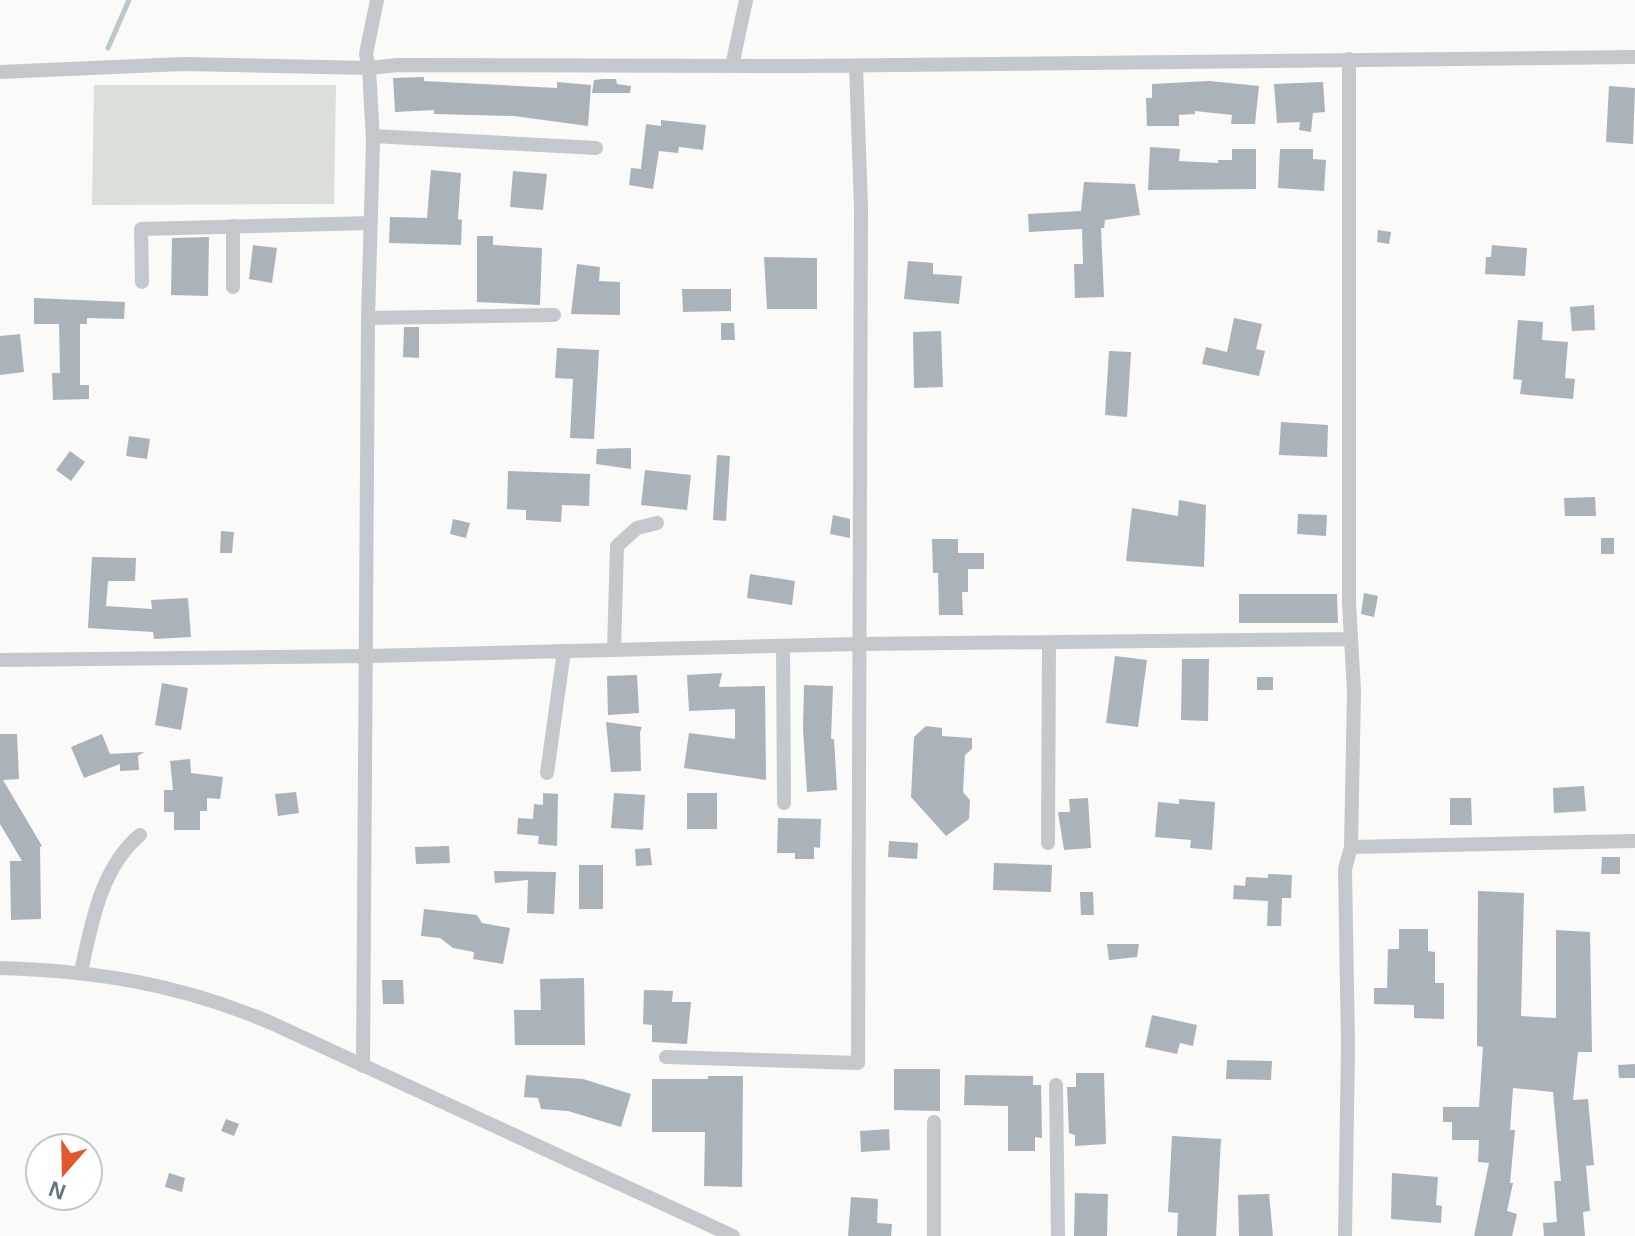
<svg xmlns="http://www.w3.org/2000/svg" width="1635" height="1236" font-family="Arial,sans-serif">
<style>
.green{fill:#dadfd7}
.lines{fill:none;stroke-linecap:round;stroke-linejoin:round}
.stream{stroke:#bbc7cb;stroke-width:5}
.building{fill:#aab3b9}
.minor{stroke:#c3c8cc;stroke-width:14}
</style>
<rect width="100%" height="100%" fill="#fafaf8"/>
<path class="green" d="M94,85h242l-2,119 -242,1z"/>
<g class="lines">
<path class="stream" d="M108,48l21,-48"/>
</g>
<path class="building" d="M424,77v4l133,7v-6l34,3 -3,41 -74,-10 -80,-2v-4l-39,2 -2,-34z
M603,79h13l1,5 14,2 -1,7h-38l2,-13z
M1209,81l50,5 -4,38h-24l1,-9 -37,-4v3l-16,1v11h-32l-1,-28h6v-14z
M1323,82l2,30 -12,1 -2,19 -12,-2 1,-8 -23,1 -3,-39z
M1609,86l26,2 -2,56 -27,-2z
M661,120l45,5 -3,25 -24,-3 -1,6 -19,-2 -6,38 -24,-4 2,-17 10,1 5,-45 15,2z
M1150,147l30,2 -1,12 39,2v-3h14v-11h24v40l-108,1z
M1280,149h33v10l13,1 -2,31 -46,-3z
M431,170l30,3 -3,46 4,1 -1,25 -72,-2 1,-26 37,1z
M513,171l34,3 -4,36 -33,-3z
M1084,182l51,2 5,31 -35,5 -1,8h-3l3,69 -29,1 -1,-34h9l-1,-35 -53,3 -1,-18 53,-3z
M1378,230l13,2 -2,12 -12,-2z
M477,236h16v9l49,3 -2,57 -63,-3z
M209,237l-1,59 -37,-1 1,-57z
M253,245l24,3 -5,35 -23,-4z
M1492,245l35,3 -2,28 -40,-2 1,-17h5z
M764,257l53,1v51h-50z
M908,261l25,2v11l29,2 -3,28 -55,-5z
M577,264l23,3 -1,14 21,1v33l-49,-1z
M682,289h49v22l-48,1z
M34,298l91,4 -1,17 -37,-1v6h-7v61h9v14l-36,1 -1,-27h8l-1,-49h-25z
M1594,305l1,25 -23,1 -2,-24z
M1234,318l28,6 -6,25 9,2 -6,25 -57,-12 4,-17 21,5z
M1518,320l25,2 -1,18 26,2 -3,36 10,1 -2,20 -53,-5 2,-14 -9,-1z
M721,323h13l1,17h-14z
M404,327h15v31l-16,-1z
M941,331l2,56 -29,1 -1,-56z
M20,334l4,38 -24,3v-39z
M557,348l42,2 -5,89 -24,-1 3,-59 -18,-1z
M1109,351l22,1 -4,65 -22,-2z
M1281,422l47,3 -1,32 -48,-2z
M129,436l21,3 -3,20 -21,-3z
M631,448v21l-35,-5 1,-15z
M70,451l15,11 -14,19 -15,-11z
M717,455l13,1 -4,65 -13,-1z
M645,470l46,5 -4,35 -46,-5z
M508,471l82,3 -1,32 -27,-1 -1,17 -35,-2v-10l-19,-1z
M1595,497l1,19h-31l-1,-18z
M1179,500l27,5 -2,62 -78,-6 6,-53 46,8z
M1298,514l29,1 -1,21 -29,-2z
M833,515l17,4v19l-20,-4z
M453,519l17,4 -4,15 -16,-4z
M221,531l13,1 -2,21h-12z
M1601,538h13v16h-13z
M932,539h26v14h26v16h-16v23h-6l1,23h-24l-1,-42h-5z
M92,557l44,1 -1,23h-27l-2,25 46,3 -1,-9 37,-2 3,39 -37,2 -1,-7 -65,-4z
M750,574l45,7 -3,24 -45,-7z
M1364,593l14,3 -4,21 -13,-3z
M1239,594h98l1,29h-99z
M1115,656l32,4 -9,67 -32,-4z
M1182,659h27l-1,62 -27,-1z
M722,673l-3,14 46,-1 1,94 -82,-12 5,-35 46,6v-30l-46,2 -2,-36z
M637,675l2,38 -31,2 -1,-39z
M1257,677h16v13h-16z
M162,683l26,5 -7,42 -26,-5z
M804,685l29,1 -2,53h3l3,51 -30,2 -4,-63z
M606,722l36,5 -2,5 1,39 -30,1z
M926,726l16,2v8l30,2v11l-7,6 -2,37 7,8 -1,19 -23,17 -35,-39 3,-60z
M0,734h17l2,45 -16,1 39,66 -2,1 1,72 -30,1 -1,-59h12l-22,-37z
M102,734l8,20 34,-2 -6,4 1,14 -19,1v-7l-36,14 -13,-31z
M190,759l1,14 32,4 -3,22 -13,-1v13h-7v19h-26v-18h-10v-22h9l-3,-29z
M1584,786l2,25 -32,2 -1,-25z
M296,792l3,21 -21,3 -3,-22z
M543,793l15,1 -1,52 -19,-2 1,-8 -22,-2 1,-16 15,1 1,-15 9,1z
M614,793l31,2 -2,35 -32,-2z
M687,793h30v36h-30z
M1088,798l3,50 -27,2 -6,-38h12l-1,-13z
M1450,798h21l1,27h-22z
M1179,799l36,3 -3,48 -22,-2 1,-8 -36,-3 3,-35 21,2z
M778,818l43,1 -1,29 -6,-1v12h-19v-6h-18z
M889,841l29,2 -1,16 -29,-2z
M449,846l1,17 -34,1 -1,-17z
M650,848l2,17 -16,1 -1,-17z
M1602,857h18v17h-19z
M994,863l58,2 -1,27 -58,-2z
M579,865h24v44h-24z
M494,871l62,1 -2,42 -27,-1 1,-33 -33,3z
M1268,874l24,1 -1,23h-9l-1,28h-14l1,-25 -35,-2 1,-14 11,1 1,-9 22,1z
M1478,891l46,2 -3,123 35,2v-88l34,2 2,120h-14l-5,48 15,-1 6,66 -8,1 4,45 -7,1 2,24h-41l-1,-13 14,-1 -3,-41h7l-8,-89 -40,-4 -3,42h5l-5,53h3l-6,28 10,3 -5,22h-38l15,-73 -11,-1 1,-22h-27v-18h-9v-15h36l4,-60 -6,-1z
M1080,892h13l1,23h-13z
M424,909l53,6 5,8 28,5 -7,36 -30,-5 1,-7 -21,-4 -13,-10 -19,-2z
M1399,929h29v22l7,1v31h9v36l-30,-1v-13l-40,-1v-16h13l1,-39h11z
M1107,944h32l-2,13 -28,3z
M584,978l1,67h-70l-1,-35h27l-1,-31z
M382,980h21l1,24h-21z
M644,990l29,1 -1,11h19l-4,42 -35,-2v-17l-9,-1z
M1152,1015l45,10 -4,21 -13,-3 -3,11 -32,-7z
M1227,1060l45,1 -1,19 -45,-1z
M1635,1064v14h-16l-1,-13z
M894,1069h46v42l-46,-1z
M1076,1073h28l2,71 -31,2v-11l-6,-2 -2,-46h9z
M526,1075l57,4 48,15 -10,33 -53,-16 -27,-2 -3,-11 -14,-1z
M965,1075l68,1v9h8l1,53 -7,-1v14h-27v-45l-44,-1z
M708,1076h35l-1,111 -38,-1 1,-54h-53v-53h56z
M226,1119l13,5 -5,12 -13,-5z
M889,1129l1,21 -29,2 -1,-21z
M1172,1136l49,3 -5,97h-39l1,-23 -10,-1z
M169,1173l16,5 -3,14 -17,-5z
M1392,1173l46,4 -2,28 6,1 -1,17 -50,-4z
M1075,1193l33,1 -1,42h-33z
M1269,1194l4,42h-34l-1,-41z
M851,1197l27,2 -1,24 15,1 -1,12h-43z"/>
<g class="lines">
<path class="minor" d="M732,66l14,-66
M0,72l183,-8 186,4 -3,-14 11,-54
M373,136l223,12
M233,226v61
M142,282l-1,-53 230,-6
M368,318l186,-3
M783,646l1,157
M614,650l3,-104 20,-18 20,-5
M0,660l369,-4 488,-12 494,-5
M547,773l17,-122
M1048,843l1,-200
M1351,847l284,-6
M0,968c97,3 179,16 269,54l464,214
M81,972c10,-47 20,-105 59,-137
M666,1057l192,6 3,-856 -5,-141
M363,1066l5,-748 5,-177 -4,-73 29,-3 405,1 832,-9
M1056,1085l2,151
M934,1236v-114
M1345,1236l3,-190 -3,-177 6,-22 3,-156 -5,-88v-544"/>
</g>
<g transform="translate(64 1172) rotate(200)"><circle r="38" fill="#ffffff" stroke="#c1c8cd" stroke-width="2"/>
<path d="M0-6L14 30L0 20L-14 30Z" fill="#e4572e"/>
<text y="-12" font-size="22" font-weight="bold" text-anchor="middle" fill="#657683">N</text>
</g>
</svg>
